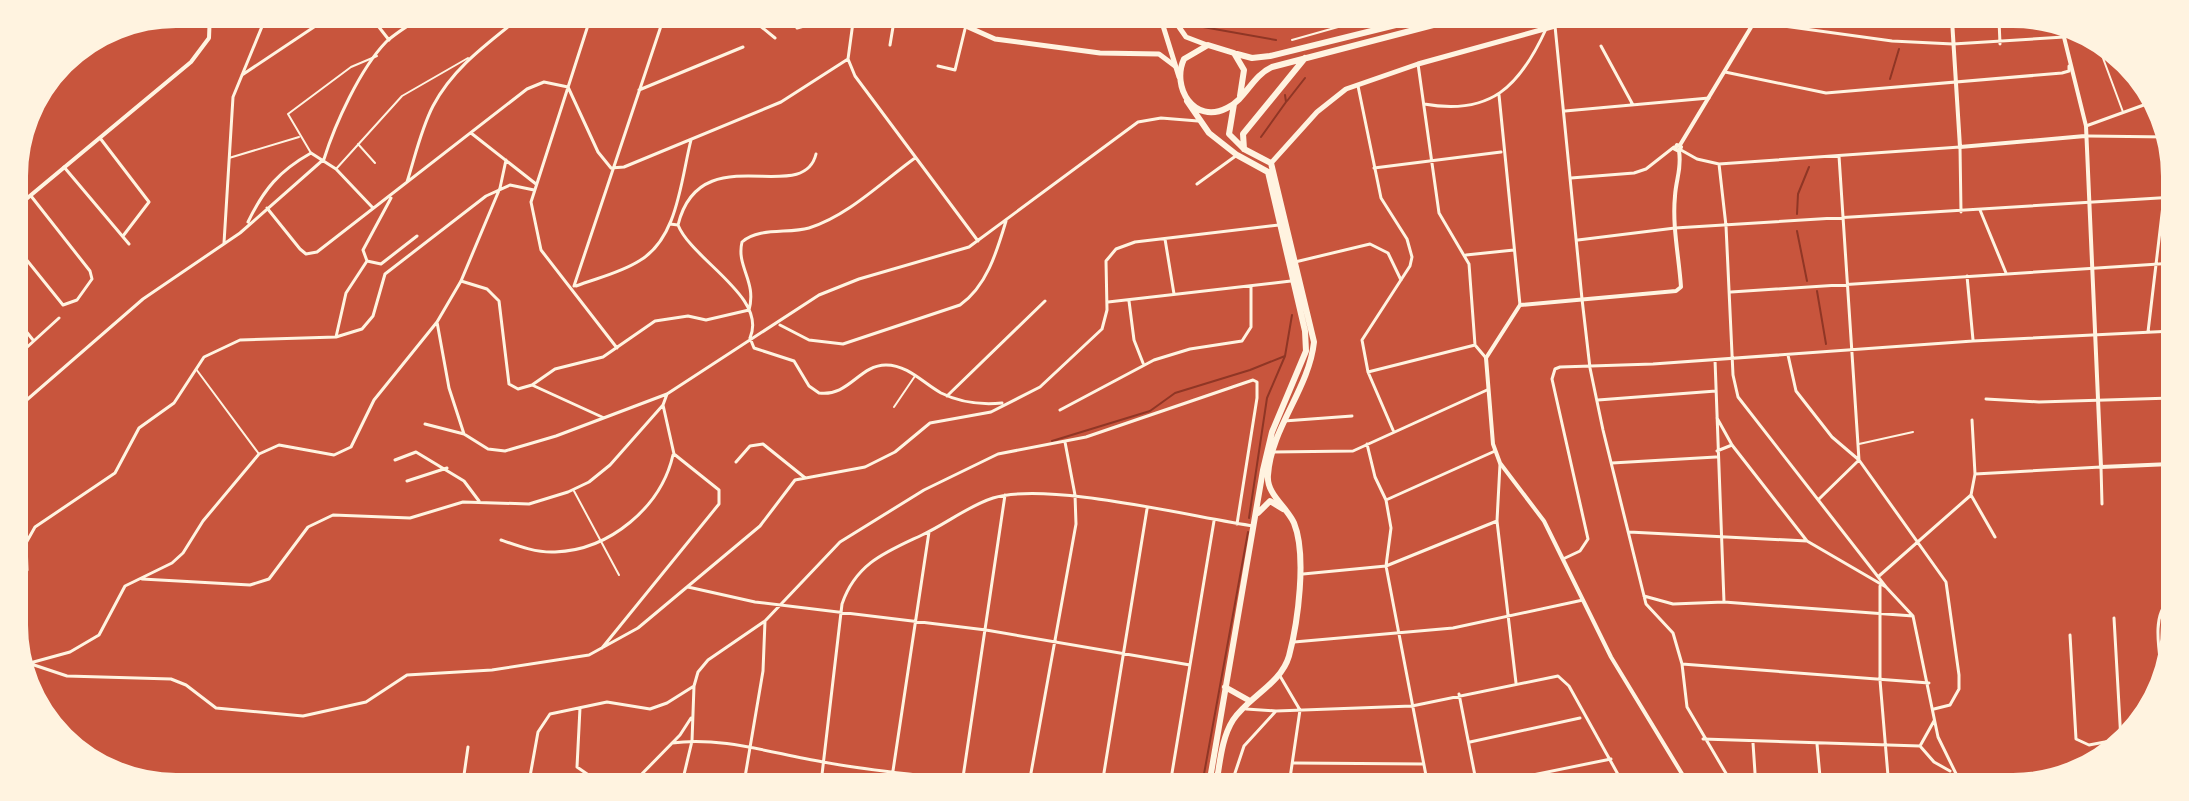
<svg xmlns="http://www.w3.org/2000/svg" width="2189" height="801" font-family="'DejaVu Sans',sans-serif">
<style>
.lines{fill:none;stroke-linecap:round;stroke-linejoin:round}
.stream{stroke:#8f3625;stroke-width:2}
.service{stroke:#fff3e0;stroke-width:2}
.minor{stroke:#fff3e0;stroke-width:3}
.tertiary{stroke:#fff3e0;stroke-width:4}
.secondary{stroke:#fff3e0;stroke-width:5}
.primary{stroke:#fff3e0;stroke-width:5}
.trunk{stroke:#fff3e0;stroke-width:6}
.rim{fill:none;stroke:#fff3e0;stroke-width:4}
</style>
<rect width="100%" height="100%" fill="#c8553d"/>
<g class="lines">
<path class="stream" d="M1193,17l10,10 73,13
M1890,79l9,-30
M1287,101l18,-23
M1261,137l25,-35 -1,-7
M1797,214l1,-20 11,-27
M1797,231l10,50
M1817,291l9,53
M1052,441l98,-30 25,-18 75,-23 35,-14
M1249,518l18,-120 18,-42 7,-41
M1202,785l46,-253"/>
<path class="service" d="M1292,40l46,-13
M2097,42l26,70
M358,144l17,19
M311,153l-23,-39 63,-47 26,-11
M229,158l70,-21
M336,169l66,-73 66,-38
M196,369l63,85
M894,407l21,-31
M1859,444l54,-12
M574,491l45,84"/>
<path class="minor" d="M368,13l21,27
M759,15v10l16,13
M854,15l-6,44 7,17 123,165
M591,16l-60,186 10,48 76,98
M1999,20l1,24
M1754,22l138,19 61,3 111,-7
M1555,26l27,273 8,69 13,62 43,174 27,29 9,31 5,43 47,80
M797,28l18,-5 4,-8
M890,45l5,-30
M1601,46l32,59
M1418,64l21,149 30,51 6,81 11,13
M938,66l17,4 10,-41
M53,72l50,-41
M1725,72l101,21 236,-20 7,-2v-5
M242,75l93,-62
M1358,86l23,112 26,41 5,18 -2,9 -48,74 6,32 25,58
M639,90l104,-43
M1499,95l21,210
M1424,104c67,12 96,-18 122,-75
M1565,111l144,-13
M2086,126l66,-24
M471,133l65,51
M2088,136l80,1
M100,138l49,64 -26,34
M1681,150l16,9 22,5 241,-17 1,65
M1839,156l20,304 87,122 13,93v14l-9,16 -16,4
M324,159c11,-35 36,-90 62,-117 12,-11 28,-20 42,-29
M1719,164l7,62 7,149 5,22 148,190
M64,167l65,77
M611,168l13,-1 157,-65 67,-43
M1374,168l127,-16
M1571,178l63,-5 12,-4 28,-22
M407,182c8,-25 14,-53 26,-76 21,-40 57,-64 91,-92
M1197,184l40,-29
M391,198l-28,52 4,11 14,3 36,-28
M267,208l33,41 6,5 11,-2 210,-163 17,-7 24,5 30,65 13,16
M1980,210l26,63
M248,222c16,-33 31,-51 63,-69l25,16 37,39
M670,224l8,1c14,35 90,72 72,113
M678,225c22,-90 125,-17 138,-71
M1165,239l9,55
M1578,240l97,-12 500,-31
M13,243l50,62 14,-5 15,-21 -2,-8 -59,-75
M224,243l9,-146 35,-85
M1466,255l48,-5
M1295,262l75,-18 18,9 13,27
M1967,276l6,64
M461,281l26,8 12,12 10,83 9,5 14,-4 70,32
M574,286l91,-272
M576,286c21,-8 44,-13 63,-25 39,-22 42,-82 52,-121
M1731,292l443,-29
M1129,301l5,39 9,23
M1108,302l183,-21
M13,315l20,25
M437,322l12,66 15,46
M780,325l29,15 34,4 117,-39c27,-19 37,-54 46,-84
M2148,332l16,-135
M336,337l10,-44 21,-32
M750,338l4,10 40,13 15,25 10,7c30,4 40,-28 67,-28 22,0 37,18 55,28 20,10 40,12 61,10
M1788,355l8,36 36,46 27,23
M13,360l46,-42
M1715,360l9,242
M1368,372l107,-27
M532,385l23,-16 48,-12 52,-36 33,-5 18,4 43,-10c8,-29 -13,-43 -7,-68 17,-15 46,-8 67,-14 39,-12 74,-47 106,-70
M947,396l98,-95
M1986,399l53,3 133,-4
M1598,400l118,-9
M1060,410l94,-50 36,-11 52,-8 9,-14v-41
M14,411l129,-112 97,-66 84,-74
M1717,418l15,27 75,96 79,46 27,29 25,121 25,51
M1972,420l3,54 -4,21 24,42
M1284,421l68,-5
M425,424l39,10 24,15 17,2 51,-15 111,-42 152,-99 40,-16 110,-32 169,-125 23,-4 37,3
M1367,444l8,33 11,23 5,28 -5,38 42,220
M1717,451l15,-6
M1273,452l80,-1 134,-61
M395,460l21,-8 48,29 15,20
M736,462l14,-16 13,-2 41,33
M1612,463l104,-6
M1500,464l-3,57 19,162
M1975,474l126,-7 1,37
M407,481l40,-13
M1819,499l40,-39
M1386,500l109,-49
M1629,532l178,9
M501,540c17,6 36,13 54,12 55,-2 106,-45 118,-97
M1563,559l17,-8 8,-12 -36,-160 3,-10 5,-2 93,-3 320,-23 200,-10
M1303,574l83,-8 111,-45
M1879,576l92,-81
M142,579l108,6 19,-6 39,-52 25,-12 77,3 53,-16 66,2 39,-12 21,-10 21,-17 53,-60 4,-11
M15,586l12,-16 -1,-27 9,-16 80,-54 24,-45 35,-25 30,-46 36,-17 96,-3 26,-8 11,-13 12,-42 101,-78 24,-11 24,5
M1880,586v94l9,108
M688,587l67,15 231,28 204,35
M1644,596l29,8 51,-2 189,14
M2114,618l7,123
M2070,635l6,104 13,6 37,-7
M1294,642l159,-14 130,-28
M602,648l117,-144v-14l-45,-36 -11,-49
M31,664l36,12 104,3 15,6 30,23 87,8 63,-14 41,-27 85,-5 97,-15 49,-27 122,-102 35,-46 70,-13 30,-15 35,-29 61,-11 49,-25 62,-58 5,-19 -1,-49 10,-12 19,-7 144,-17
M1682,664l247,19
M19,666l51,-14 29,-17 26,-49 47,-23 11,-10 20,-32 56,-67 20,-9 55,10 17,-8 23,-47 63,-78 24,-41 39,-93 6,-28
M1280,676l20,34 -11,75
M2163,685c-1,-24 -14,-68 6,-84
M1459,694l18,92
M580,708l-3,59 23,16
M1246,709l30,2 136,-5 146,-30 11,10 56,101
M1703,739l217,7 14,16 16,9
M1470,742l110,-24
M672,743c50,-7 102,11 151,19 53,10 106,13 159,22
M1753,743l3,45
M1817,744l4,44
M1920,746l14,-25
M1294,763l130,1
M463,782l5,-35
M529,782l9,-50 12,-18 57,-12 43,7 17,-6 27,-17
M633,783l47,-48 11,-17
M682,783l10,-42 2,-55 4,-14 10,-12 57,-39 75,-79 84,-52 74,-36 88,-17 167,-57 4,2v16l-20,126
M744,783l19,-112 2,-50
M821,783l21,-179c14,-41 44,-52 80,-69 24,-11 46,-29 71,-37 55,-17 199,19 261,28
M891,784l38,-252
M962,784l43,-289
M1029,784l47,-260 -1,-29 -10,-53
M1102,785l45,-276
M1170,785l44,-264
M1231,785l13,-39 32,-35
M1478,786l133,-27"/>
<path class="tertiary" d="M1952,20l8,127 125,-11
M2060,21l26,105 15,341 70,-3
M1677,145l4,2 -2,4 -4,-2z
M1680,145l76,-126
M1679,151c3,17 -3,28 -4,45 -3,30 4,61 6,91l-5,4 -156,14 -34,53 7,86 7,19 44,58 67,136 79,130
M13,210l178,-148 18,-24 1,-26"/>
<path class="secondary" d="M579,14h41
M941,15l54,24 105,14 59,1 16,12"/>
<path class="primary" d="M1160,16l19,61
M1172,17l14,20 21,8
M1271,163l46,-51 29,-23 72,-25 137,-38"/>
<path class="trunk" d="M1237,54l15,4 18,-2 154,-38
M1240,96l4,-26 -10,-17 -26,-8 -24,14c-13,28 10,66 43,49 19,-9 25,-32 45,-41l188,-49
M1187,101l22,32 28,22 31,17 37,159 1,20 -34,81 -9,38 -54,315
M1244,149l-1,-15 62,-76
M1258,513l12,-12 13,8
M1225,687l25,14
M1216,785c4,-21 5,-46 17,-65 15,-23 48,-36 56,-64 9,-34 18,-101 5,-133 -7,-16 -28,-29 -26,-48 3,-47 41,-86 46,-133l-43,-179 -27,-14 -15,-15 5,-30"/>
</g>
<path d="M0 0H2189V801H0ZM176 26H2013A150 150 0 0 1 2163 176V625A150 150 0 0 1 2013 775H176A150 150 0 0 1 26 625V176A150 150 0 0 1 176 26Z" fill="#fff3e0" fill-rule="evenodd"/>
<path class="rim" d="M176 26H2013A150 150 0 0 1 2163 176V625A150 150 0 0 1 2013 775H176A150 150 0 0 1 26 625V176A150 150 0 0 1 176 26Z"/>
</svg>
